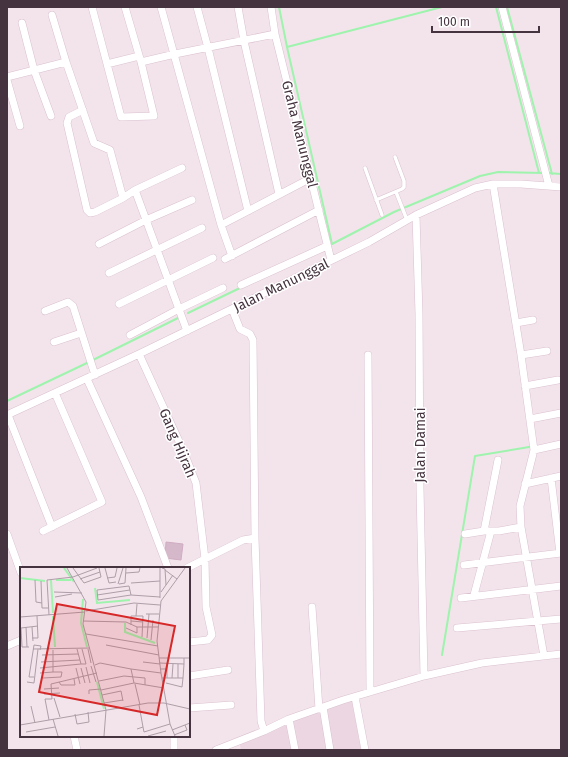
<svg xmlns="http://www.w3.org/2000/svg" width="568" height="757" font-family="'Fira Sans',sans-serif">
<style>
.residential{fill:#ebd6e2}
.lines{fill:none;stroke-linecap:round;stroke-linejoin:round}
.stream{stroke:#9ef3ad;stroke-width:2}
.building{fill:#d5b9ca;stroke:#d0acc2}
.service-casing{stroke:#dac1cf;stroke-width:4.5}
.minor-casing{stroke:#dac1cf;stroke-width:8}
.service{stroke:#fff;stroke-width:3.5}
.minor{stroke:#fff;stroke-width:7}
.labels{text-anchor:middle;stroke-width:3;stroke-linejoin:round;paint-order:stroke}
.street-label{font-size:14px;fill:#45343f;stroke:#fff}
.inset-river{fill:none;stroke:#9ef3ad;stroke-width:2}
.inset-road{fill:none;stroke:#ad9ea7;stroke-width:1}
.view{fill:#d62828;fill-opacity:0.15;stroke:#d62828;stroke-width:2}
.inset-edge{fill:none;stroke:#45343f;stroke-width:2}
</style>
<rect width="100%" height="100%" fill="#f3e4ec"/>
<path class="residential" d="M351,696l10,54h-120l-2,-9z"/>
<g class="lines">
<path class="stream" d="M279,7l8,40
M442,7l-155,40 45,197 62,-32 86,-36 18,-4 46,1
M496,7l43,166
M507,7l45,167
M548,173l13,1
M188,313l54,-26
M93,360l85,-42
M7,401l82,-39
M442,655l33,-199 54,-9"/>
</g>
<path class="building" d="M166,542l17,2 -2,16 -16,-2z"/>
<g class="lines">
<defs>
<path id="service" d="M365,168l17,47
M396,192l11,28
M376,200l26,-11 2,-2v-6l-9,-24"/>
<path id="minor" d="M92,7l29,110 33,-1 -13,-54
M125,7l16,55 34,-8 100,-20
M161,7l60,218
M197,7l11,41 40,163
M238,7l6,34 35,153
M271,7l4,27 56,226
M502,7l47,179
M52,15l14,47
M22,23l12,47 17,46
M107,64l32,-8
M7,77l59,-15 28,81 16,7 13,48 12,-8 52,141
M7,80l13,46
M83,110l-14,7 -2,6 20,87 3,3 5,-1 28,-14
M493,184l28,171 13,95 -14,56 1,21
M135,190l47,-22
M416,215l3,99 1,174 4,188
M99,244l47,-24 46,-20
M232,256l-11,-31 90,-47
M225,259l94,-49
M109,273l93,-45
M241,285l86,-39
M119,304l94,-46
M232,309l8,20 10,5 3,6 2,198
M45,311l23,-9 5,4 22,69
M516,323l17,-3
M130,335l49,-26 44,-21
M54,342l27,-9
M139,354l44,96 13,33 9,76 1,48 6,28 -4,5 -19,2
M368,355l2,337
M521,355l26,-4
M87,379l54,118 27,71
M525,386l33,-6
M7,415l132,-61 230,-112 47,-27 59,-27 18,-4h28l40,3
M8,415l44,112
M530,419l31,-6
M534,450l27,-6
M498,460l-14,71h15l22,-4 23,129
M551,478l9,75
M525,484l36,-8
M43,531l59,-29 -47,-109
M7,534l14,39
M465,534l19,-3
M464,565l97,-12
M187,568l56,-28 12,-2 6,183 3,10 25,-12 54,-19 81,-24 58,-13 79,-9
M474,595l17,-64
M461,598l100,-12
M312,607l7,102
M457,628l104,-9
M7,646l14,-6
M189,676l39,-6
M355,697l10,53
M323,707l7,43
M189,708l42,-3
M289,719l6,31
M74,736l3,14
M174,736v14
M216,750l48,-19"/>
</defs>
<use href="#service" class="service-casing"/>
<use href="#minor" class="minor-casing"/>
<use href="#service" class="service"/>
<use href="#minor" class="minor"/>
</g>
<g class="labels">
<g class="street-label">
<text transform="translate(300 134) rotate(76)" y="5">Graha Manunggal</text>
<text transform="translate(281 285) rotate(-26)" y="5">Jalan Manunggal</text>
<text transform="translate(178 443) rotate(67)" y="5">Gang Hijrah</text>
<text transform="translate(420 445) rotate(-90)" y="5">Jalan Damai</text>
</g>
</g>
<g transform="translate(20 567)">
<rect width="170" height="170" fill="#f3e4ec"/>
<path class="inset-river" d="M44,1l10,14M0,11l25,3M31,13l2,33M36,13h15M75,21l2,15 33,-3M63,32l-2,24 6,24M33,49l2,31M105,56v9l30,11M77,115l7,27"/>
<path class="inset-road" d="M47,1l19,34 -3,22 23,86 -2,26M53,1l11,15 17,-6 -2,-9M85,1l4,15 7,-1M140,1v30M145,3l12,9M106,6l13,-1 1,-4M53,10l24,-9M87,11l8,-1 2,-9M60,12l20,-7M15,13l1,22 6,1M21,14l1,27h6M111,16l29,-2M98,17l5,-16M99,17l6,-1 1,-15M146,18l7,-10M34,25l28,1M141,25l5,-7 -1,-16 -3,-1M77,28l33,-5M111,28l-2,-9 -32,4 1,10 33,-5 29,2M35,30l17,-3M66,44l48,-8 26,2M126,47h13M29,48l-2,-35 26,-3M116,49l1,-12M0,50l65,-5M63,54l43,1 11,5M111,54l12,1M111,58v-9h12l-1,21M6,60l1,20M12,60l1,14M106,61l11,5v-6h21M66,67l72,12M12,71h6l-1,-22M127,71l2,-24M131,73l2,-20M86,78l53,10M9,80h-7l-1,-19 17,-2M13,82l57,-1M57,82l4,15h5M62,82l4,15M68,82l3,14M22,88l36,-1M139,91h31M21,95l39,-2M123,95l17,2M139,96l25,1v-6M75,98l5,-2 31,6M71,99l5,16M66,100l4,16M20,101l41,-4M56,101l4,16M61,101l4,15M140,102h7v-6M20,106l13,-1v-22M141,106l9,51 5,12M14,110h-5l5,-32 7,1 -1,4M23,111l18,-1 1,-5h-9M142,111h5v-9M147,111h16l1,-14M152,111l1,-14M158,111v-14M79,114l25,-5 21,2v7M7,115l7,1 4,-34M39,115l2,3h14l-1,-6M114,116l-3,-14 30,4 -4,-32 4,-40 24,-33M146,116l16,4 1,-9M115,117l5,21M24,122l15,-1M81,123l33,-7 30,5M24,127l16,-1M69,127v-4l12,-1M82,128l19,-4 2,10M34,131l6,19M84,136l19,-3M11,139l4,17M55,147l2,10 12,-2 -1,-10M33,152l5,17M29,153l-4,-21h7l-1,-15 46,-11M0,158l128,-22h16l26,6M123,160l1,5 26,-8M117,162l6,-2 -4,-22M152,163l18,-7M6,165l29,-5M154,168l13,-5 -2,-5M128,169l18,-5"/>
<path class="view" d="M37,37l118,22 -18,89 -118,-23z"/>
<rect width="170" height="170" class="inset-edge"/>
</g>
<rect width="568" height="757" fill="none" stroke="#45343f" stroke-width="16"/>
<path d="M432 26v6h107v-6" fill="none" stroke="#45343f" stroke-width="2"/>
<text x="438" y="26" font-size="12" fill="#45343f" stroke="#ffffff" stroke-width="3" paint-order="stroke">100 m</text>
</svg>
